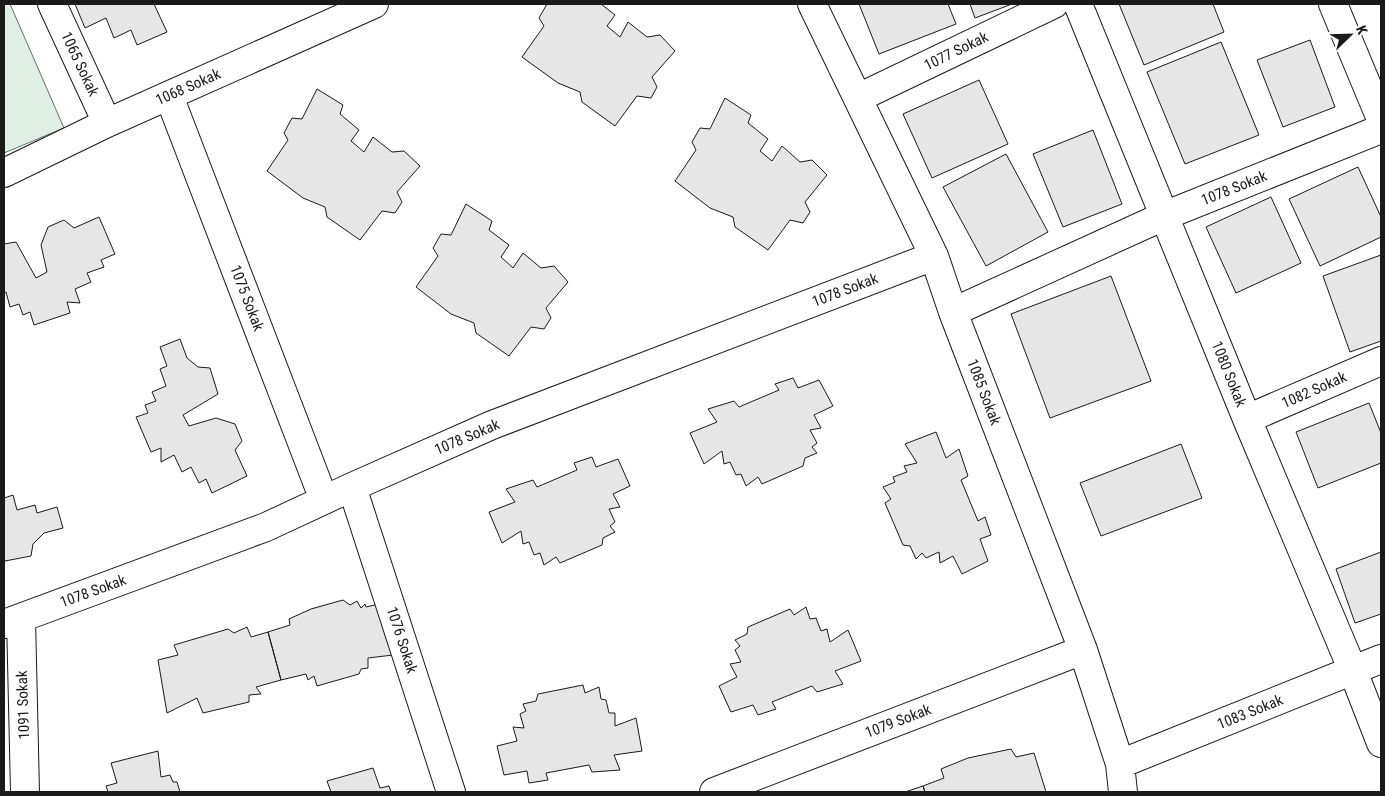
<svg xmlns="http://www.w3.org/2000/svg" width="1385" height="796" font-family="'Roboto Condensed',sans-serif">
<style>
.green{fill:#e0efe3;stroke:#6a6a6a}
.building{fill:#e6e6e6;stroke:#1a1a1a}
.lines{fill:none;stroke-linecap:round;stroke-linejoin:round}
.minor-casing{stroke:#1a1a1a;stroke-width:30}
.minor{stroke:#fff;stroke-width:28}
.labels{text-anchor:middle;stroke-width:4;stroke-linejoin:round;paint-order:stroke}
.street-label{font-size:15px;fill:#1a1a1a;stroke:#fff}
</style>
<rect width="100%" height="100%" fill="#fff"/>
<path class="green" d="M4,4h6l54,124 -60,25z"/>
<path class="building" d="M75,4h79l13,28 -30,13 -6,-15 -17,8 -8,-20 -21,10z
M547,4h54l14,11 -8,11 13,11 8,-15 19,15 13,-2 15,16 -23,26 5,10 -6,11 -14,-2 -22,30 -33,-24 -2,-10 -22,-9 -36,-26 22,-31 -5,-8z
M859,4h89l8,20 -77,30z
M970,4h42l-37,14z
M1119,4h94l11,28 -80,33z
M1310,40l25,67 -52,20 -26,-67z
M1221,42l38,93 -74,29 -38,-92z
M979,80l29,64 -76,34 -29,-64z
M317,89l26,16 -3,9 19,16 -8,11 13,11 9,-15 19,15 12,-1 16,15 -23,26 5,10 -7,11 -13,-2 -22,29 -33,-23 -2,-10 -22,-9 -36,-27 21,-31 -4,-7 8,-15 10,1z
M725,98l26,17 -3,8 20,16 -8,12 12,10 10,-15 18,16 12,-2 15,15 -22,27 5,10 -7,11 -13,-3 -22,30 -33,-23 -2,-10 -23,-9 -35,-27 21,-31 -4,-8 8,-14 10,1z
M1093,130l29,74 -59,23 -30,-73z
M1006,154l42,78 -62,34 -43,-79z
M1358,167l23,50v20l-61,29 -31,-67z
M1271,197l30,66 -65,30 -30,-66z
M466,204l26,17 -3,9 20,15 -8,12 12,11 10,-15 18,15 13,-2 14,16 -22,26 5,10 -7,11 -13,-2 -22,29 -33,-23 -2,-10 -23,-9 -35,-27 22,-31 -5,-8 8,-14 10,1z
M99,217l16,37 -14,6 3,7 -17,6 4,9 -16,7 5,14 -13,-1 3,11 -36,12 -4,-13 -7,3 -4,-11 -9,3 -4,-15 -2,1v-49l12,-2 20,36 11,-6 -6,-27 7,-18 16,-7 10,8z
M1381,255v86l-31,11 -27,-76z
M1111,276l40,105 -101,37 -39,-104z
M180,339l7,19 11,9 12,1 8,26 -35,21 6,11 27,-8 19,6 7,17 -7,9 12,26 -35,17 -6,-14 -7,4 -8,-16 -9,5 -8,-17 -13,7v-14l-10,4 -15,-35 12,-4 -3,-8 11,-4 -4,-9 14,-6 -6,-17 7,-3 -7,-19z
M793,378l5,10 21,-8 14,26 -19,9 7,13 -11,2 7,13 -5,4 5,6 -12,5 -2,8 -41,18 -4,-7 -12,9 -5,-12 -5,1 -6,-13 -6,2 -2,-13 -18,13 -14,-31 27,-11 -9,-13 26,-8 5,6 40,-17 -4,-6z
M1369,403l12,30v30l-63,25 -22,-56z
M936,432l10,26 13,-9 9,27 -7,4 17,41 7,-4 6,18 -11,4 8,22 -26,13 -9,-18 -13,7 -1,-11 -13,6 -4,-5 -6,6 -6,-13 -7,-1 -18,-42 6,-4 -8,-12 12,-5 -2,-5 14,-5 -3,-6 13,-3 -12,-19z
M1181,444l21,54 -101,38 -21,-53z
M592,457l4,10 22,-8 12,27 -17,8 7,13 -11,2 6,13 -5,4 5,6 -12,6 -1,7 -42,18 -4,-6 -12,8 -4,-12 -6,2 -5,-13 -6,2 -2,-13 -19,12 -13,-31 26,-10 -9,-13 27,-9 4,7 40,-17 -3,-7z
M13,495l4,15 18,-5 2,8 20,-6 6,21 -19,5 -11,11 -2,12 -26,5 -1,-3v-60z
M1381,552v62l-26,9 -19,-54z
M343,600l7,5 7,-4 4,7 4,-4 1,3 13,-3 14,51 -25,3v10l-7,1 -2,5 -42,12 -3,-10 -6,4 -2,-6 -25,6 -13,-48 22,-7 -1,-6 22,-10z
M806,607l4,12 6,-1 5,13 6,-2 3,13 18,-12 13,31 -26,10 8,13 -26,8 -5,-6 -40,16 4,7 -18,6 -5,-10 -22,7 -12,-26 18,-9 -7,-13 11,-2 -6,-12 5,-4 -5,-6 12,-6 1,-7 42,-18 4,6z
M247,627l4,10 17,-5 13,48 -25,7 5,7 -12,1v7l-46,11 -6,-15 -30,15 -9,-53 20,-5 -4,-10 54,-16 6,4z
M583,685l2,8 14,-6 2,12 5,1 3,13h6v13l21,-8 6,33 -28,4 6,15 -28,2 -3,-7 -43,8 2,7 -19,3 -2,-12 -23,4 -7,-29 20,-5 -4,-14 11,1 -4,-14 6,-3 -3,-7 13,-3 2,-7z
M1011,749l5,8 18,-4 12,39h-121l-2,-6 21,-8 -3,-9 27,-11z
M158,751l3,26 9,-2 3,7h4l3,10h-72l-2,-6 11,-3 -6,-20z
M373,768l7,20 9,-2 2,6h-60l-4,-11z
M923,786l2,6h-20z"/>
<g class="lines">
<defs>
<path id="minor" d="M52,4l55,119
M812,4l122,252 19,56 130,338 37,114 3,28
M1078,4l169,415 106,252 28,72
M1333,4l48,115
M169,96l155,404
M858,98l196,-94
M4,173l103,-50 267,-119
M953,312l211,-96 217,-87
M1247,419l134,-58
M352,487l99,305
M21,618l4,174
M4,624l262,-97 86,-40 140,-62 442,-169
M1120,764l261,-105
M714,792l369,-142"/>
</defs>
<use href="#minor" class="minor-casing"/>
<use href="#minor" class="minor"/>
</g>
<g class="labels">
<g class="street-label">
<text transform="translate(956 51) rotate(-26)" y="5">1077 Sokak</text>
<text transform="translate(80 64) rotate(65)" y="5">1065 Sokak</text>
<text transform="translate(188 87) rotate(-24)" y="5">1068 Sokak</text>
<text transform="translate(1234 188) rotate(-22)" y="5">1078 Sokak</text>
<text transform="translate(845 290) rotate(-21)" y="5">1078 Sokak</text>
<text transform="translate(247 298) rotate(69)" y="5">1075 Sokak</text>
<text transform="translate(1229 374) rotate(68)" y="5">1080 Sokak</text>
<text transform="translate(1314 390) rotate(-24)" y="5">1082 Sokak</text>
<text transform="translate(984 392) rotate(69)" y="5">1085 Sokak</text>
<text transform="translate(467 437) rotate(-23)" y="5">1078 Sokak</text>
<text transform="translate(93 591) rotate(-20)" y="5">1078 Sokak</text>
<text transform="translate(402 640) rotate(72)" y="5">1076 Sokak</text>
<text transform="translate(23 705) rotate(-92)" y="5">1091 Sokak</text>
<text transform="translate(1250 712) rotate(-22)" y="5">1083 Sokak</text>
<text transform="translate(898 721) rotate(-21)" y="5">1079 Sokak</text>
</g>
</g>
<rect width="1385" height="796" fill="none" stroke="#1a1a1a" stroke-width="10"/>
<g transform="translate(1350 35) rotate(67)" stroke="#ffffff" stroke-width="4" paint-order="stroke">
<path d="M0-4L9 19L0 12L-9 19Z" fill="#1a1a1a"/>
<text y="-8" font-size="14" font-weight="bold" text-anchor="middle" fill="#1a1a1a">K</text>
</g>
</svg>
